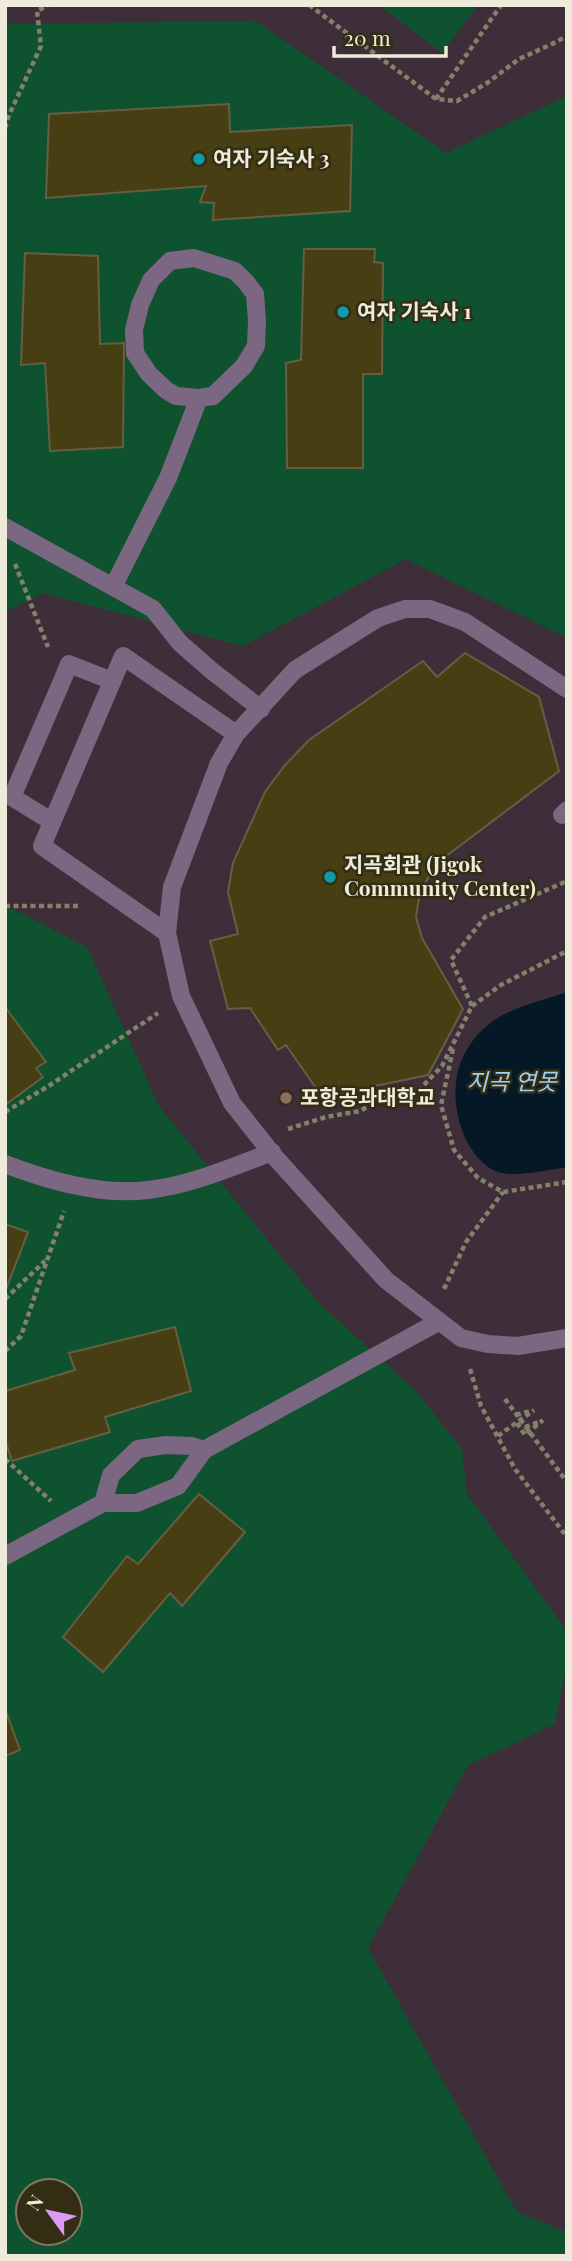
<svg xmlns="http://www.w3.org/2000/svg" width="572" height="2261" font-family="'Playfair Display','Noto Sans KR',serif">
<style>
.education{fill:#3e2e3a;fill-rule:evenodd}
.green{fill:#0f522f;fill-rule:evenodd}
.water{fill:#041828}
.building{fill:#473f13;stroke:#645f43;stroke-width:2}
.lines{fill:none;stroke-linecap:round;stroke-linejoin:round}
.path{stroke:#84806a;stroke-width:4.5;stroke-dasharray:5 3.5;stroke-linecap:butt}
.minor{stroke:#7b6781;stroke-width:18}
.path-bridge{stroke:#84806a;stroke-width:4.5;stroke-dasharray:5 3.5;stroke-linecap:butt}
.culture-dot{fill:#0f9aa8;stroke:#322d13;stroke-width:2.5}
.education-dot{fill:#8d6e63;stroke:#322d13;stroke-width:2.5}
.labels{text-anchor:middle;stroke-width:5;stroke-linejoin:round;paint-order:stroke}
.poi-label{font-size:21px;font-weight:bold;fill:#eeebdb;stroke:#322d13;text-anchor:start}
.water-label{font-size:23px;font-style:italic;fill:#9ed0fc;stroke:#322d13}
</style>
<rect width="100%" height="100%" fill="#322d13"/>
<path class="education" d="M5,5h562v2251h-562zM28,2191h42v42h-42z"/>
<path class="green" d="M379,5h99l-36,48z
M256,21l190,132 121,-57v542l-161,-79 -163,87 -200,-53 -38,19v-588z
M5,905l82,42 72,159 158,195 97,88 48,60 5,45 100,137v31l-12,62 -87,41 -100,183 149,264 50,20v24h-562zM28,2191h42v42h-42z"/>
<path class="water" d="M567,992v175c-19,3 -57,12 -74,3 -33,-19 -45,-72 -33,-106 6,-15 15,-29 28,-39 21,-18 54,-24 79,-33z"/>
<path class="building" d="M229,104l1,28 122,-7 -2,86 -137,9 1,-17 -14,-1 6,-16 -160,12 3,-84z
M304,249h71l-1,13 9,1 -1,111h-19v94h-76l-1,-105 15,-3z
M25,253l73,3 2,88 24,-1 -1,104 -73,4 -5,-88 -24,2z
M465,653l74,44 20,74 -122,92 -17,29 -4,25 6,21 41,71 -35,66 -106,22 -36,-52 -8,5 -28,-42 -22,1 -18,-68 28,-7 -10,-42 5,-29 32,-71 20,-27 24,-25 114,-79 14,16z
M5,1007l41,55 -10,6 7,9 -38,28z
M5,1224l23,8 -23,60z
M175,1327l16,64 -86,26 5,15 -98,29 -7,-22v-48l70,-21 -6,-17z
M199,1494l46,38 -63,74 -12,-13 -67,79 -40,-35 64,-81 11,8z
M5,1709l15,41 -15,6z"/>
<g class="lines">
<path class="path" d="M309,5l127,94 21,2 30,-18 32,-24 33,-15 15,-8
M436,99l65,-94
M5,128l4,-13 32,-69 -4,-35 11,-6
M15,564l33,83
M5,906h73
M472,1006l29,-21 66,-34
M453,1049l-12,56 13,45 24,28 25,14 64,-10
M5,1112l42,-25 111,-74
M288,1129l38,-12 34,-6 19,-11 41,-11 22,-23 30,-60 -21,-46 34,-43 82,-36
M444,1289l22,-47 37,-50
M5,1299l40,-38
M5,1351l16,-15 43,-125
M470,1369l11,37 34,63 52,68
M516,1415l14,-4
M517,1423l8,12 18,-15
M525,1427l14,-5
M498,1436l36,-26
M5,1459l46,42"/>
<path class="minor" d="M194,258l41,13 11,11 9,12 2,27 -1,25 -12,20 -31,30 -14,2 -23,-2 -10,-6 -17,-16 -14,-21 -1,-23 6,-25 11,-25 19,-19z
M5,527l148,82 27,34 32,28 49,38
M113,587l55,-109 31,-80
M567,689l-102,-67 -35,-13h-25l-27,9 -83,52 -59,64 -17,29 -47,124 -5,46 14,63 51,107 42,53 112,124 75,58 27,6 30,2 49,-8
M562,815l5,-5
M51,821l-39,-24 50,-116 7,-17 43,17
M167,933l-125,-87 81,-190 113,78
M5,1164c44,17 96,32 143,26 43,-5 84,-23 124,-38
M103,1503l8,-28 27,-26 28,-4 26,1 12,4
M5,1556l98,-53h34l41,-17 26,-36 234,-128"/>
<path class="path-bridge" d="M505,1399l62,83"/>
</g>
<g class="culture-dot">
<circle cx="199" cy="159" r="7"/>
<circle cx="343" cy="312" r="7"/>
<circle cx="330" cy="877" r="7"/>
</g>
<circle class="education-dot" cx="286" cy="1098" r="7"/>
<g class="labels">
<g class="poi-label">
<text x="213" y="166">여자 기숙사 3</text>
<text x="357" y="319">여자 기숙사 1</text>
<text x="344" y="872">지곡회관 (Jigok<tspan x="344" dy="24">Community Center)</tspan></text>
<text x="300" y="1105">포항공과대학교</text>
</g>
<g class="water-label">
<text x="512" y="1090">지곡 연못</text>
</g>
</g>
<rect width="572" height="2261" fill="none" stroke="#eeebdb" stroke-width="14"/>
<g transform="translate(49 2212) rotate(303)"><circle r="33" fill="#322d13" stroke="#7d7963" stroke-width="2"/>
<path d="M0-5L12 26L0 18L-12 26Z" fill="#dd99f4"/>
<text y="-10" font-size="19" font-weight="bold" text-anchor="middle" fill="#eeebdb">N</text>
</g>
<path d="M334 46v10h112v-10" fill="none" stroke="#eeebdb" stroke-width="3.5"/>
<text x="344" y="46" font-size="21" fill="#eeebdb" stroke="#322d13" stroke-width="5" paint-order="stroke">20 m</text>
</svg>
